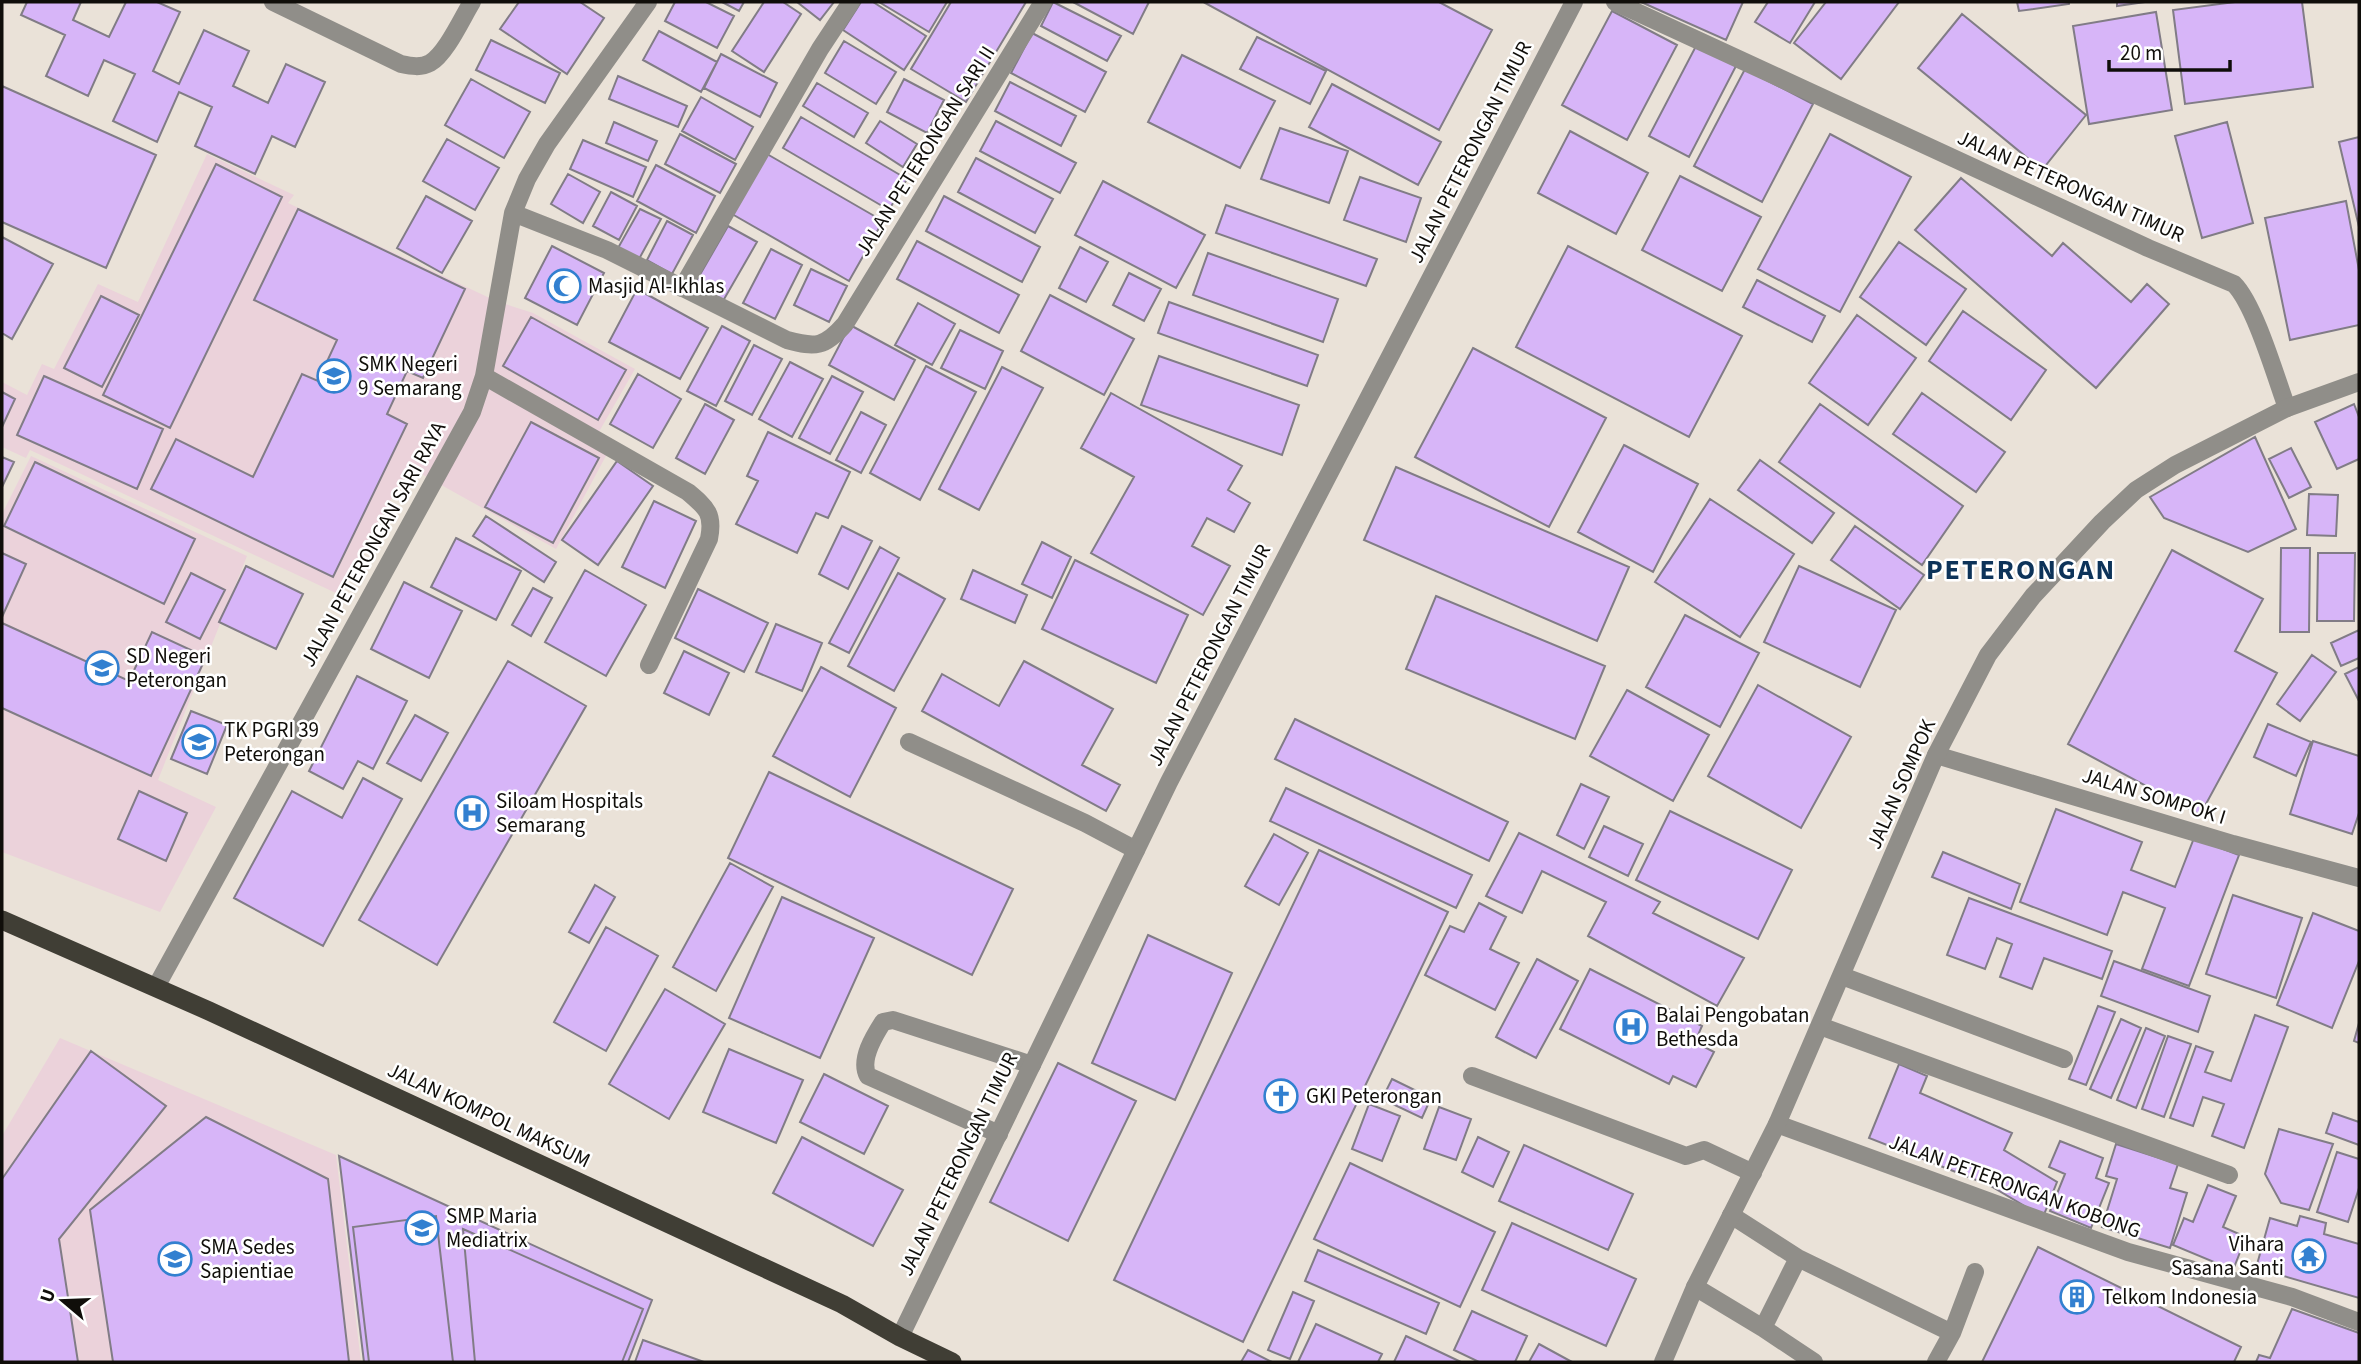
<svg xmlns="http://www.w3.org/2000/svg" width="2361" height="1364" font-family="'Source Sans 3',sans-serif">
<style>
.education{fill:#ebd2da}
.building{fill:#d7b5f8;stroke:#817c86;stroke-width:2}
.lines{fill:none;stroke-linecap:round;stroke-linejoin:round}
.service{stroke:#908e89;stroke-width:18}
.minor{stroke:#908e89;stroke-width:18}
.tertiary{stroke:#908e89;stroke-width:18}
.trunk{stroke:#403e35;stroke-width:19}
.labels{text-anchor:middle;stroke-width:5;stroke-linejoin:round;paint-order:stroke}
.street-label{font-size:21px;fill:#100e0a;stroke:#fff}
.poi-label{font-size:21px;fill:#100e0a;stroke:#fff;text-anchor:start}
.district-label{font-size:28px;font-weight:bold;letter-spacing:2px;fill:#0d3359;stroke:#fff}
</style>
<rect width="100%" height="100%" fill="#eae2d8"/>
<path class="education" d="M207,154l87,41 -6,8 208,98 37,12 102,56 -43,75 16,8 -52,97 -147,-82 -71,127 -308,-144 -4,8 -24,-11v-65l25,13 15,-31 12,5 44,-85 40,18z
M31,456l216,100 -89,224 58,27 -56,105 -158,-60v-338z
M60,1038l276,117 25,207h-359v-226z"/>
<path class="building" d="M27,2h54l-8,18 36,17 17,-35h31l23,10 -27,59 26,13 25,-54 45,21 -16,35 35,17 18,-39 39,18 -30,65 -23,-11 -17,38 -60,-28 17,-39 -33,-15 -22,50 -44,-21 22,-47 -31,-14 -16,36 -42,-20 19,-41 -44,-20z
M519,2h61l24,16 -37,56 -67,-45z
M675,2h31l28,14 -17,32 -52,-27z
M722,2h22l-5,9z
M764,2h19l18,12 -37,58 -32,-21z
M797,2h37l-14,18z
M861,2h12l53,34 -22,34 -61,-40z
M879,2h68l-18,30z
M951,2h75l-60,100 -55,-33z
M1053,2l68,34 -14,25 -66,-35z
M1073,2h76l-16,32z
M1206,2h233l53,28 -53,100 -234,-127z
M1641,2h102l-17,38z
M1768,2h47l-25,41 -35,-21z
M1826,2h73l-58,77 -47,-36z
M2017,2h52v2l-50,7z
M2117,2h28l-28,4z
M2235,2h67l11,85 -128,17 -12,-94z
M1612,11l65,34 -50,95 -65,-35z
M2156,12l16,98 -83,14 -16,-98z
M1962,14l124,101 -44,55 -124,-102z
M659,31l58,31 -16,30 -58,-32z
M1032,33l74,39 -21,40 -74,-39z
M1257,37l69,34 -16,33 -70,-35z
M491,40l69,33 -15,30 -69,-33z
M844,41l52,31 -20,32 -51,-31z
M1696,46l40,20 -47,91 -40,-21z
M721,54l56,29 -17,34 -56,-29z
M1182,55l93,46 -35,67 -92,-46z
M1745,69l68,35 -51,98 -68,-36z
M618,76l69,30 -9,21 -69,-28z
M471,79l59,33 -26,46 -59,-33z
M904,79l40,21 -17,33 -40,-21z
M1010,82l66,34 -15,30 -66,-35z
M817,83l51,30 -14,24 -51,-31z
M1332,84l109,58 -23,43 -109,-58z
M2,86l154,69 -50,113 -104,-46z
M701,97l52,30 -18,33 -53,-29z
M801,117l106,62 -18,31 -106,-62z
M880,121l37,23 -14,23 -37,-24z
M996,121l80,42 -16,30 -80,-42z
M614,122l43,19 -9,20 -42,-18z
M2227,122l26,101 -51,15 -27,-102z
M1280,128l68,23 -19,52 -68,-24z
M1570,131l78,42 -32,61 -78,-41z
M680,134l56,30 -16,29 -55,-29z
M1830,134l81,43 -71,135 -82,-43z
M2359,137v90l-20,-85z
M447,139l52,29 -24,42 -52,-29z
M583,140l63,27 -13,30 -63,-28z
M767,154l116,67 -34,60 -117,-67z
M976,158l77,41 -18,34 -77,-41z
M216,164l66,33 -112,231 -67,-33z
M656,165l59,31 -19,37 -59,-32z
M568,174l32,18 -17,31 -32,-19z
M1680,176l81,41 -39,74 -80,-41z
M1360,177l61,21 -15,44 -62,-22z
M1961,178l91,78 11,-13 68,59 16,-18 22,20 -73,84 -181,-158z
M1103,181l102,54 -29,53 -101,-53z
M611,192l26,14 -18,34 -26,-14z
M426,196l46,25 -30,52 -45,-25z
M944,196l96,51 -18,35 -96,-51z
M2346,201l13,69v55l-69,15 -25,-122z
M1226,205l151,54 -11,27 -150,-53z
M298,209l167,80 -42,89 -16,-7 -20,43 20,10 -74,153 -182,-88 25,-50 77,38 49,-103 16,7 19,-41 -83,-40z
M640,209l21,10 -22,40 -21,-11z
M667,221l26,14 -21,39 -25,-14z
M728,226l29,16 -34,59 -29,-16z
M2,237l51,27 -41,75 -10,-6z
M917,241l102,54 -20,38 -102,-54z
M1899,242l67,47 -40,56 -66,-48z
M552,246l52,27 -27,52 -52,-27z
M1568,246l174,90 -53,101 -173,-90z
M1080,247l28,15 -22,40 -27,-14z
M771,249l31,16 -27,54 -32,-16z
M1208,253l130,46 -15,43 -130,-47z
M811,269l36,17 -18,36 -35,-17z
M1129,273l32,16 -17,32 -31,-16z
M1757,280l68,36 -13,26 -69,-35z
M637,289l71,39 -28,51 -71,-37z
M1050,295l84,44 -30,56 -83,-44z
M101,296l38,19 -37,72 -38,-19z
M1169,302l149,53 -11,31 -149,-53z
M918,303l37,21 -23,41 -37,-20z
M1963,311l83,59 -35,50 -82,-59z
M1857,315l59,43 -48,67 -59,-42z
M531,317l95,53 -28,50 -95,-54z
M850,325l65,35 -21,40 -65,-35z
M722,326l28,15 -34,65 -29,-15z
M960,330l43,21 -18,38 -44,-21z
M754,345l28,14 -30,56 -27,-14z
M1473,348l133,70 -57,109 -134,-70z
M1159,356l140,49 -17,50 -141,-50z
M790,362l33,17 -31,58 -33,-18z
M926,366l50,26 -56,108 -50,-27z
M1002,367l41,21 -64,122 -40,-21z
M638,374l43,25 -28,49 -43,-24z
M44,376l119,53 -26,60 -120,-54z
M832,376l31,16 -33,62 -31,-16z
M2,392l13,7 -13,28z
M1111,393l131,73 -14,24 22,13 -16,29 -27,-14 -15,28 38,20 -27,49 -112,-62 43,-76 -53,-29z
M1922,393l83,59 -29,40 -83,-58z
M705,404l29,16 -29,54 -29,-16z
M1820,404l143,102 -41,59 -143,-103z
M2354,404l5,13v42l-22,10 -22,-47z
M861,412l25,13 -25,48 -25,-13z
M531,422l68,36 -46,85 -68,-36z
M768,432l82,40 -22,46 -12,-5 -19,40 -61,-29 22,-43 -11,-5z
M2255,437l41,92 -48,23 -84,-34 -14,-21z
M1624,445l74,39 -45,88 -75,-40z
M2291,448l20,39 -22,11 -20,-39z
M2,457l12,5 -12,25z
M1760,460l74,53 -22,30 -74,-53z
M617,461l36,25 -55,79 -36,-25z
M35,462l160,77 -31,65 -160,-78z
M1396,467l233,100 -32,74 -233,-101z
M2309,494l29,1 -2,41 -29,-1z
M1710,499l84,55 -54,83 -85,-55z
M654,501l42,20 -31,67 -43,-21z
M486,516l70,46 -12,20 -71,-46z
M842,526l30,15 -24,48 -29,-15z
M1855,526l69,49 -24,34 -69,-49z
M456,538l65,33 -25,49 -65,-33z
M1042,542l29,15 -19,41 -30,-14z
M880,547l19,11 -50,95 -20,-10z
M2281,548h29l-1,84h-29z
M2172,550l91,49 -28,52 42,22 -77,142 -132,-71z
M2,553l24,11 -24,53z
M2318,553h37l-1,68h-37z
M1075,560l113,55 -32,68 -114,-54z
M246,566l57,28 -27,55 -57,-27z
M1799,566l97,44 -36,77 -96,-45z
M585,570l61,35 -40,71 -61,-34z
M973,570l54,25 -12,28 -54,-24z
M191,573l34,17 -25,49 -34,-17z
M898,573l47,26 -51,92 -46,-25z
M404,582l58,29 -33,67 -58,-29z
M533,588l19,10 -21,38 -19,-11z
M698,589l70,34 -24,49 -69,-34z
M1436,596l169,70 -30,73 -169,-70z
M1685,615l74,38 -39,74 -74,-40z
M2,623l127,58 23,-49 54,25 -55,119 -149,-68z
M776,624l46,19 -20,48 -46,-19z
M2359,630v28l-18,8 -10,-23z
M684,651l45,22 -20,42 -45,-22z
M2312,655l24,17 -36,49 -23,-17z
M508,661l78,45 -149,259 -78,-45z
M1024,661l89,48 -31,56 38,20 -14,26 -184,-100 20,-37 57,32z
M821,667l75,41 -46,89 -77,-41z
M2359,667v34l-14,-27z
M357,676l50,25 -34,68 -15,-8 -15,28 -34,-18z
M1758,685l93,52 -50,91 -93,-52z
M1627,690l82,45 -36,66 -83,-45z
M191,711l36,14 -20,49 -36,-15z
M415,715l33,18 -27,48 -34,-18z
M1295,719l213,103 -19,39 -214,-102z
M2268,724l43,18 -15,34 -42,-19z
M2313,741l46,15v57l-7,21 -62,-20z
M769,772l244,117 -41,86 -244,-117z
M363,778l39,21 -79,147 -89,-48 58,-107 50,27z
M1581,784l28,13 -25,52 -27,-14z
M1286,788l186,87 -16,33 -186,-87z
M139,791l48,22 -21,48 -48,-22z
M2056,809l86,33 -11,28 44,17 19,-49 45,17 -50,131 -47,-17 23,-61 -42,-16 -16,43 -87,-33z
M1670,811l122,59 -34,69 -122,-59z
M1604,826l39,18 -15,32 -39,-19z
M1519,833l141,69 -7,11 91,45 -27,48 -129,-70 18,-34 -64,-31 -20,42 -36,-17z
M1274,834l34,19 -29,52 -34,-19z
M1319,850l129,62 -205,430 -129,-62z
M1943,852l77,32 -9,25 -79,-32z
M730,863l43,24 -57,104 -43,-24z
M595,885l20,12 -26,46 -20,-11z
M2233,895l69,23 -26,80 -70,-24z
M782,897l92,41 -54,120 -91,-40z
M1969,898l143,53 -10,28 -58,-21 -12,31 -32,-12 12,-33 -15,-6 -12,31 -38,-14z
M1479,903l27,14 -16,32 29,14 -24,47 -70,-35 25,-49 14,6z
M2313,913l46,18v30l-27,67 -55,-23z
M606,927l52,29 -52,95 -52,-29z
M1148,935l84,38 -57,127 -83,-37z
M1537,959l41,22 -42,77 -40,-21z
M2114,961l96,35 -12,36 -97,-36z
M1590,969l112,57 -7,16 19,10 -18,35 -23,-11 -4,8 -109,-55z
M665,989l60,35 -56,95 -60,-35z
M2098,1006l17,6 -29,73 -17,-6z
M2255,1015l33,12 -44,121 -32,-12 12,-32 -21,-7 -10,29 -23,-8 26,-72 17,6 -8,20 26,9z
M2121,1019l20,9 -30,70 -21,-9z
M2359,1023v20l-5,-2z
M2146,1028l19,8 -29,72 -19,-8z
M2168,1036l23,8 -27,73 -22,-8z
M729,1049l74,31 -27,63 -73,-31z
M91,1051l75,55 -107,133 19,123h-76v-183z
M1058,1063l78,38 -68,140 -78,-39z
M1899,1064l28,12 -7,17 92,40 -8,17 53,32 -14,35 -54,-32 -120,-47z
M824,1074l64,32 -24,48 -64,-32z
M1392,1079l39,19 -9,20 -40,-19z
M1369,1104l31,12 -18,45 -30,-12z
M1439,1107l32,12 -15,41 -32,-11z
M2333,1113l26,9v23l-33,-12z
M206,1117l122,62 21,183h-236l-23,-152z
M2279,1129l54,15 -24,66 -28,-7 -16,-29z
M802,1137l101,53 -30,56 -100,-53z
M1478,1137l31,15 -16,35 -31,-15z
M2060,1141l43,17 -7,20 13,5 -18,45 -41,-17 15,-37 -16,-7z
M2116,1144l62,20 -8,24 17,5 -17,55 -68,-21 15,-48 -11,-3z
M1524,1145l109,49 -25,56 -109,-49z
M2337,1152l22,7v29l-11,34 -31,-10z
M339,1156l313,144 -24,62h-264z
M1350,1163l145,69 -35,75 -146,-68z
M2208,1185l28,11 -13,31 23,10 -13,33 -60,-25 11,-27 9,4z
M436,1216l17,146h-84l-16,-135z
M2300,1216l26,7 -2,11 35,10v54l-103,-30 14,-50 27,8z
M1512,1223l124,56 -30,67 -124,-56z
M463,1229l180,80 -21,53h-147z
M2038,1247l203,100 -7,15h-252z
M1318,1250l121,53 -13,31 -121,-53z
M1293,1292l21,9 -24,58 -22,-9z
M2292,1309l67,24v29h-103l3,-7 11,3z
M1472,1311l55,25 -12,26h-36l-25,-12z
M1316,1324l66,30 -4,8h-80z
M1406,1336l55,26h-67z
M643,1340l61,22h-69z
M1539,1344l33,18h-43z
M1248,1350l24,12h-31z"/>
<g class="lines">
<path class="service" d="M909,742l176,81 51,27
M1472,1076l214,80 18,-6 49,23
M999,1134l-131,-58c-9,-16 6,-40 15,-54l10,-2 139,45
M1798,1258l154,75
M1695,1287l68,41 35,-70 -67,-43
M1763,1328l51,34
M1936,1362l16,-29 23,-61"/>
<path class="minor" d="M273,2l128,62c10,2 20,4 29,-1 16,-9 32,-45 42,-61
M1615,2l533,246 86,36c21,21 42,94 53,124
M513,213l94,37 180,90c29,8 38,7 58,-16l198,-322
M682,288l138,-239 31,-47
M484,376l204,116c19,16 26,22 21,47l-60,126
M1936,755l297,89 126,34
M1842,976l222,83
M156,987l316,-575 12,-36 29,-163 14,-34 20,-35 101,-142
M1820,1026l409,149
M1777,1124l351,128 164,45 67,25
M900,1337l269,-555 405,-780"/>
<path class="tertiary" d="M1663,1362l32,-75 82,-163 159,-369 52,-100 45,-59 69,-74 34,-32 39,-25 112,-57 72,-26"/>
<path class="trunk" d="M2,920l207,91 633,293 58,33 52,25"/>
</g>
<defs>
<symbol id="mosque-ring" viewBox="-11 -11 22 22"><circle r="9.5" fill="#fff" stroke="#3280d0" stroke-width="1.5"/><path d="M3.5-4.9A6 6 0 1 0 3.5 4.9A5 5 0 1 1 3.5-4.9Z" fill="#3280d0"/></symbol>
<symbol id="school-ring" viewBox="-11 -11 22 22"><circle r="9.5" fill="#fff" stroke="#3280d0" stroke-width="1.5"/><path d="M0-5L7-2L0 1L-7-2ZM-4 1L0 2.5L4 1V4Q0 6-4 4Z" fill="#3280d0"/></symbol>
<symbol id="hospital-ring" viewBox="-11 -11 22 22"><circle r="9.5" fill="#fff" stroke="#3280d0" stroke-width="1.5"/><path d="M-5-5h3v3.5h4V-5h3V5h-3V1.5h-4V5h-3Z" fill="#3280d0"/></symbol>
<symbol id="church-ring" viewBox="-11 -11 22 22"><circle r="9.5" fill="#fff" stroke="#3280d0" stroke-width="1.5"/><path d="M-1.2-6h2.4v3.5h3.3v2.4h-3.3V6h-2.4V-.1h-3.3v-2.4h3.3Z" fill="#3280d0"/></symbol>
<symbol id="temple-ring" viewBox="-11 -11 22 22"><circle r="9.5" fill="#fff" stroke="#3280d0" stroke-width="1.5"/><path d="M0-6L5-2H3V0L6.5 2.5H4V6H1.5V3h-3V6H-4V2.5H-6.5L-3 0V-2H-5Z" fill="#3280d0"/></symbol>
<symbol id="building-ring" viewBox="-11 -11 22 22"><circle r="9.5" fill="#fff" stroke="#3280d0" stroke-width="1.5"/><path d="M-4-6H4V6H1V3H-1V6H-4ZM-2.5-4.3h1.7v1.8h-1.7ZM.8-4.3h1.7v1.8H.8ZM-2.5-1h1.7V.8h-1.7ZM.8-1h1.7V.8H.8Z" fill="#3280d0"/></symbol>
</defs>
<g fill-rule="evenodd">
<use href="#mosque-ring" x="545" y="267" width="38" height="38"/>
<use href="#school-ring" x="315" y="357" width="38" height="38"/>
<use href="#school-ring" x="83" y="649" width="38" height="38"/>
<use href="#school-ring" x="180" y="723" width="38" height="38"/>
<use href="#hospital-ring" x="453" y="794" width="38" height="38"/>
<use href="#hospital-ring" x="1612" y="1008" width="38" height="38"/>
<use href="#church-ring" x="1262" y="1077" width="38" height="38"/>
<use href="#school-ring" x="403" y="1209" width="38" height="38"/>
<use href="#temple-ring" x="2290" y="1237" width="38" height="38"/>
<use href="#school-ring" x="156" y="1240" width="38" height="38"/>
<use href="#building-ring" x="2058" y="1278" width="38" height="38"/>
</g>
<g class="labels">
<g class="street-label">
<text transform="translate(925 151) rotate(-58)" y="7">JALAN PETERONGAN SARI II</text>
<text transform="translate(1470 152) rotate(-63)" y="7">JALAN PETERONGAN TIMUR</text>
<text transform="translate(2071 186) rotate(24)" y="7">JALAN PETERONGAN TIMUR</text>
<text transform="translate(373 544) rotate(-61)" y="7">JALAN PETERONGAN SARI RAYA</text>
<text transform="translate(1209 655) rotate(-63)" y="7">JALAN PETERONGAN TIMUR</text>
<text transform="translate(1901 784) rotate(-66)" y="7">JALAN SOMPOK</text>
<text transform="translate(2154 796) rotate(17)" y="7">JALAN SOMPOK I</text>
<text transform="translate(489 1115) rotate(25)" y="7">JALAN KOMPOL MAKSUM</text>
<text transform="translate(958 1164) rotate(-64)" y="7">JALAN PETERONGAN TIMUR</text>
<text transform="translate(2015 1186) rotate(20)" y="7">JALAN PETERONGAN KOBONG</text>
</g>
<g class="poi-label">
<text x="588" y="293">Masjid Al-Ikhlas</text>
<text x="358" y="371">SMK Negeri<tspan x="358" dy="24">9 Semarang</tspan></text>
<text x="126" y="663">SD Negeri<tspan x="126" dy="24">Peterongan</tspan></text>
<text x="224" y="737">TK PGRI 39<tspan x="224" dy="24">Peterongan</tspan></text>
<text x="496" y="808">Siloam Hospitals<tspan x="496" dy="24">Semarang</tspan></text>
<text x="1656" y="1022">Balai Pengobatan<tspan x="1656" dy="24">Bethesda</tspan></text>
<text x="1306" y="1103">GKI Peterongan</text>
<text x="446" y="1223">SMP Maria<tspan x="446" dy="24">Mediatrix</tspan></text>
<text x="2284" y="1251" text-anchor="end">Vihara<tspan x="2284" dy="24">Sasana Santi</tspan></text>
<text x="200" y="1254">SMA Sedes<tspan x="200" dy="24">Sapientiae</tspan></text>
<text x="2102" y="1304">Telkom Indonesia</text>
</g>
<g class="district-label">
<text x="2021" y="579">PETERONGAN</text>
</g>
</g>
<rect width="2361" height="1364" fill="none" stroke="#100e0a" stroke-width="7"/>
<g transform="translate(63 1301) rotate(289)" stroke="#ffffff" stroke-width="5" paint-order="stroke">
<path d="M0-5L12 26L0 18L-12 26Z" fill="#100e0a"/>
<text y="-10" font-size="19" font-weight="bold" text-anchor="middle" fill="#100e0a">U</text>
</g>
<path d="M2109 60v10h121v-10" fill="none" stroke="#100e0a" stroke-width="3.5"/>
<text x="2120" y="60" font-size="21" fill="#100e0a" stroke="#ffffff" stroke-width="5" paint-order="stroke">20 m</text>
</svg>
